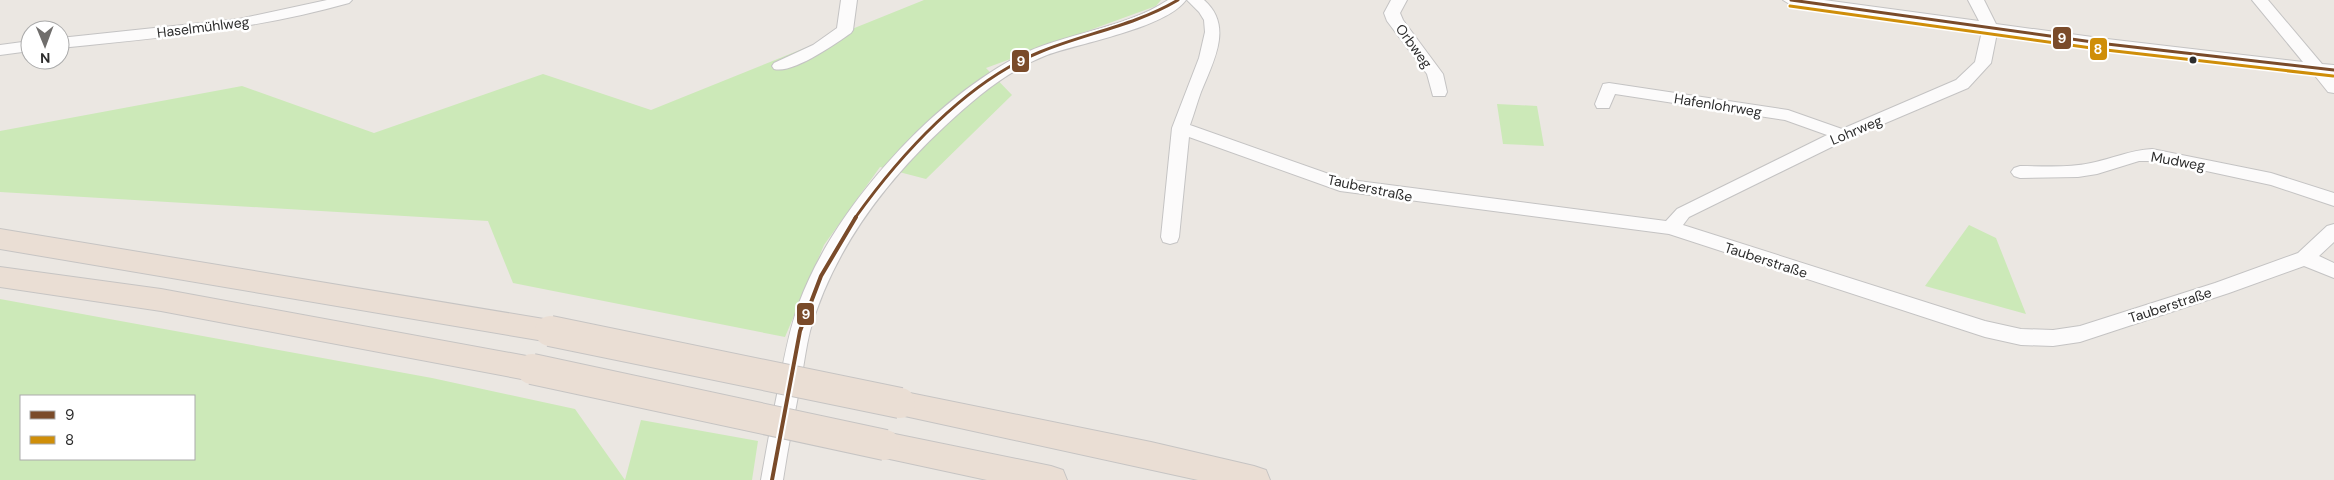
<svg xmlns="http://www.w3.org/2000/svg" width="2334" height="480" font-family="'DM Sans',sans-serif">
<style>
.green{fill:#cce9b8;fill-rule:evenodd}
.lines{fill:none;stroke-linecap:round;stroke-linejoin:round}
.minor-casing{stroke:#c4c3c3;stroke-width:2}
.highway-casing{stroke:#c6c4c3;stroke-width:2}
.minor{fill:#fcfbfb;fill-rule:evenodd}
.highway{fill:#eaded4;fill-rule:evenodd}
.highway-bridge-casing{stroke:#c6c4c3;stroke-width:32;stroke-linecap:butt}
.highway-bridge{stroke:#eaded4;stroke-width:30}
.bus-1-far1-casing{stroke:#fff;stroke-width:6}
.bus-1-casing{stroke:#fff;stroke-width:8}
.bus-2-casing{stroke:#fff;stroke-width:6}
.bus-1-far1{stroke:#7a4b2a;stroke-width:3}
.bus-1{stroke:#7a4b2a;stroke-width:4}
.bus-2{stroke:#cf8e09;stroke-width:3}
.bus-dot{fill:#2d2d2d;stroke:#fff;stroke-width:2}
.labels{text-anchor:middle;stroke-width:5;stroke-linejoin:round;paint-order:stroke}
.street-label{font-size:14px;fill:#2d2d2d;stroke:#fff}
.line-badge{stroke:#fff;stroke-width:2}
.badge-label{font-size:14px;text-anchor:middle;font-weight:bold;fill:#fff}
</style>
<rect width="100%" height="100%" fill="#ebe7e2"/>
<path class="green" d="M924,0h237l-5,6 -170,62 26,27 -86,84 -46,-12 -56,78 -39,92 -272,-54 -25,-62 -488,-29v-61l242,-45 132,47 169,-59 108,36z
M1497,104l40,2 7,40 -41,-2z
M1969,225l27,13 30,76 -101,-28z
M0,299l432,79 143,31 50,71 16,-60 117,21 -6,39h-752zM21,396h173v63h-173z"/>
<g class="lines">
<defs>
<path id="minor" d="M327,0h25l-3,3c-95,27 -191,35 -289,45v-10l179,-19z
M841,0h16l-4,30 -2,3c-16,11 -58,41 -77,36l-2,-3 2,-3 39,-18 24,-17z
M1168,0h18c-20,28 -106,43 -139,55 -39,15 -72,43 -102,71 -61,57 -112,124 -135,205 -4,16 -6,33 -9,49 -6,33 -13,66 -18,100h-22c6,-34 12,-67 19,-100 5,-27 10,-52 19,-77 34,-92 128,-197 214,-244 49,-27 108,-28 155,-59z
M1187,0h17c30,26 9,62 -3,92 -4,11 -7,22 -11,33l153,54 323,42 11,-12 150,-74 -42,-15 -170,-26 -6,14h-12l-2,-4 8,-20 6,-1 179,27 54,19 114,-49 19,-18 7,-31 -191,-26 -8,-5h41l155,21 -11,-21h16l12,24 111,15 196,23 -51,-62h16l54,64 12,1v10h-2l2,3v15l-6,-1 -16,-20 -205,-23 -110,-16 -6,30 -23,25 -120,51 -159,78 -6,8 302,96 36,8 32,1 27,-4 135,-43 83,-30 29,-27 7,-2v18l-15,14 15,7v15l-30,-12 -75,27 -149,49 -27,4 -32,-1 -36,-8 -316,-103 -329,-43 -151,-54 -10,100 -2,5 -7,2 -7,-2 -2,-5 11,-109 27,-70 6,-26 -1,-12 -5,-8z
M1391,0h16l-7,13 3,7 40,54 4,18 -2,4h-12l-6,-22 -40,-53 -3,-8z
M30,41v10l-30,4v-10z
M2152,149l119,24 63,20v13l-63,-21 -111,-24h-21l-42,13 -19,3 -58,1 -6,-2 -3,-4 3,-4 6,-2c24,0 48,2 71,-3 21,-4 39,-13 61,-14z"/>
<path id="highway" d="M0,229l550,91 10,3 5,8 -5,8 -10,3 -550,-93z
M0,267l161,22 371,68 11,4 4,8 -4,8 -11,4 -371,-70 -161,-24z
M900,391l251,51 103,24 12,4 4,10h-72l-298,-65 -11,-3 -5,-9 5,-9z
M885,432l166,34 12,4 4,10h-80l-102,-22 -11,-4 -5,-9 5,-9z"/>
</defs>
<use href="#minor" class="minor-casing"/>
<use href="#highway" class="highway-casing"/>
<use href="#minor" class="minor"/>
<use href="#highway" class="highway"/>
<defs>
<path id="highway-bridge" d="M550,331l350,72
M532,369l353,76"/>
</defs>
<use href="#highway-bridge" class="highway-bridge-casing"/>
<use href="#highway-bridge" class="highway-bridge"/>
<defs>
<path id="bus-1-far1" d="M1791,0l316,44 227,26
M855,218c45,-63 112,-137 185,-166 46,-19 94,-26 138,-52"/>
<path id="bus-1" d="M772,480l28,-149 21,-55 35,-59"/>
<path id="bus-2" d="M1790,6l316,44 227,26"/>
</defs>
<use href="#bus-1-far1" class="bus-1-far1-casing"/>
<use href="#bus-1" class="bus-1-casing"/>
<use href="#bus-2" class="bus-2-casing"/>
<use href="#bus-1-far1" class="bus-1-far1"/>
<use href="#bus-1" class="bus-1"/>
<use href="#bus-2" class="bus-2"/>
</g>
<circle class="bus-dot" cx="2193" cy="60" r="4.5"/>
<g class="labels">
<g class="street-label">
<text transform="translate(203 27) rotate(-7)" y="5">Haselmühlweg</text>
<text transform="translate(1414 46) rotate(54)" y="5">Orbweg</text>
<text transform="translate(1718 105) rotate(9)" y="5">Hafenlohrweg</text>
<text transform="translate(1856 130) rotate(-23)" y="5">Lohrweg</text>
<text transform="translate(2178 161) rotate(10)" y="5">Mudweg</text>
<text transform="translate(1370 188) rotate(12)" y="5">Tauberstraße</text>
<text transform="translate(1766 260) rotate(18)" y="5">Tauberstraße</text>
<text transform="translate(2170 305) rotate(-18)" y="5">Tauberstraße</text>
</g>
</g>
<g class="line-badge">
<rect x="2052" y="26" width="20" height="24" rx="5" fill="#7a4b2a"/>
<rect x="2089" y="37" width="19" height="24" rx="5" fill="#cf8e09"/>
<rect x="1011" y="49" width="19" height="24" rx="5" fill="#7a4b2a"/>
<rect x="796" y="302" width="19" height="24" rx="5" fill="#7a4b2a"/>
</g>
<g class="badge-label">
<text x="2062" y="43">9</text>
<text x="2098" y="54">8</text>
<text x="1021" y="66">9</text>
<text x="806" y="319">9</text>
</g>
<rect x="20" y="395" width="175" height="65" fill="#ffffff" stroke="#ababab"/>
<rect x="30" y="411" width="25" height="8" fill="#7a4b2a" stroke="#ababab"/>
<text x="65" y="420" font-size="15" fill="#2d2d2d">9</text>
<rect x="30" y="436" width="25" height="8" fill="#cf8e09" stroke="#ababab"/>
<text x="65" y="445" font-size="15" fill="#2d2d2d">8</text>
<g transform="translate(45 45) rotate(179)"><circle r="24" fill="#ffffff" stroke="#ababab"/>
<path d="M0-4L9 19L0 12L-9 19Z" fill="#706e6c"/>
<text y="-8" font-size="14" font-weight="bold" text-anchor="middle" fill="#2d2d2d">N</text>
</g>
</svg>
